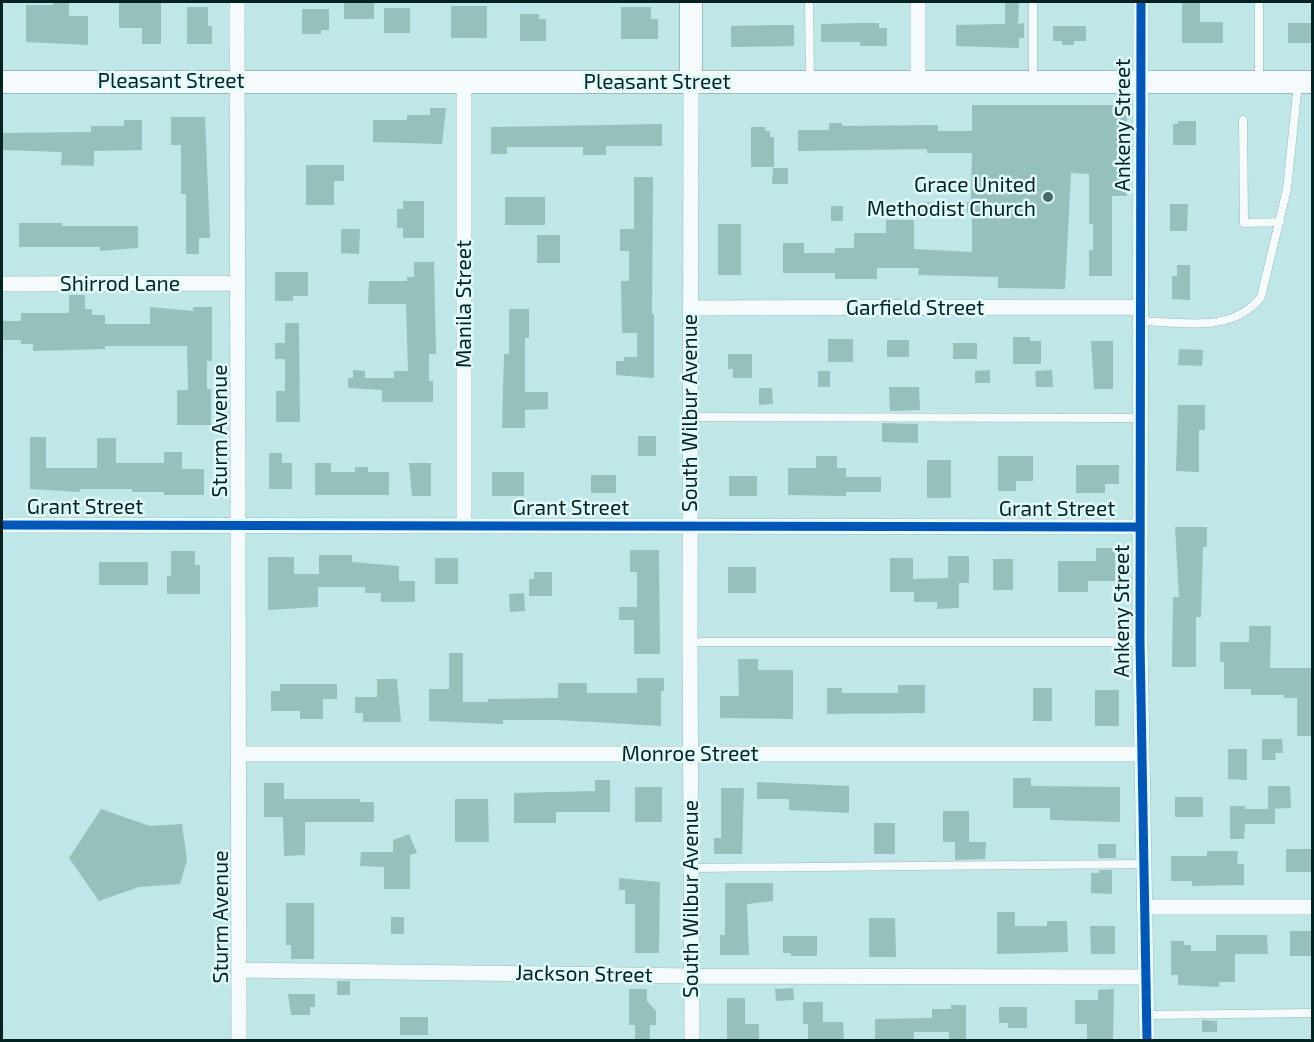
<svg xmlns="http://www.w3.org/2000/svg" width="1314" height="1042" font-family="'Exo 2',sans-serif">
<style>
.building{fill:#95c0bb}
.lines{fill:none;stroke-linecap:round;stroke-linejoin:round}
.lane-casing{stroke:#9bbbbb;stroke-width:9}
.street-casing{stroke:#9bbbbb;stroke-width:16}
.secondary-casing{stroke:#9bbbbb;stroke-width:24}
.lane{stroke:#f5fbfc;stroke-width:8}
.street{stroke:#f5fbfc;stroke-width:15}
.secondary{stroke:#f5fbfc;stroke-width:22}
.cycleway-casing{stroke:#e0fcfc;stroke-width:13}
.cycleway{stroke:#0057b8;stroke-width:9}
.poi-dot{fill:#456868;stroke:#e0fcfc;stroke-width:2}
.labels{text-anchor:middle;stroke-width:5;stroke-linejoin:round;paint-order:stroke}
.street-label{font-size:21px;fill:#032323;stroke:#e0fcfc}
.poi-label{font-size:21px;fill:#032323;stroke:#e0fcfc;text-anchor:end}
</style>
<rect width="100%" height="100%" fill="#bfe7e8"/>
<path class="building" d="M53,2h16v14h19v29l-62,-3v-37h27z
M119,2h42v42h-19v-16h-23z
M344,2h30v17h-30z
M1005,2h14l-1,22 6,-1v15h-5v10l-63,-2v-21l49,-1z
M1182,2h18v20h23v21h-41z
M451,6h36v32h-36z
M187,7h21v19h4v18h-25z
M621,7h30v12h7v20h-37z
M384,8h26v25h-26z
M302,9h27v21h-8v4h-19z
M520,14h19v5h7v22h-26z
M860,23h19v5h8v18h-27v-4h-39v-18z
M1288,23h24v20h-24z
M772,25h22v21l-63,1v-21z
M1053,26h33v15h-12v4h-12v-4h-9z
M972,105h155v91h-15v80h-23v-26h4v-26h-4v-50l-18,-1 -6,116 -67,-1v-11l-80,-2 1,-7h-42v11h-42v-6h-52v-30h21v10h31v-5h19v-15h32v-13h28v29l58,3v-39h-5v-11h4l1,-49h-45v-4l-129,2v-21h31v-7h13v3l96,-1v6h34z
M430,108h16l-4,36 -69,-2v-22h34v-5h23z
M171,117h34l5,121h-11v16h-13v-60h-5v-49h-10z
M124,120h18v30l-48,1v15l-33,-1 1,-13 -60,-2v-17l89,-1v-6h33z
M1178,121h18v24h-23v-21h5z
M662,124v22h-56v9h-23v-8h-76v7h-16v-27z
M751,127h14v4h5v6h4v30h-23z
M306,165h38v16h-10v24h-28z
M773,168h15v16h-16z
M634,177h19l-1,137h2v64l-38,-3v-14h8v-4h13v-24h-15l-1,-52h8v-30h-9v-22h14z
M505,197h40v28h-40z
M403,201h21v37h-21v-10h-6v-19h6z
M934,202v15l-17,1v-15z
M1170,204h18l-1,27h-17z
M831,206h12v15h-12z
M19,223h43v3h76v22l-38,3v-4h-81z
M718,224h23v51h-23z
M341,229h19l-1,25 -18,-1z
M537,235h23v28h-23z
M414,262h20l2,92h-7v27h4v21h-51v-12l-34,-2v-10h5v-8l12,1v7h29v-7h14l-2,-67h-38l1,-23h38v-4h7z
M1177,265h13v35l-18,-1v-23h5z
M275,272h33v24h-15v5h-18z
M69,295h16v14h7v6h13v9h45v-17l43,4v-4h19v54h-5v28h4v36h-34v-35h11l-1,-44h-82v3l-72,2v-7h-12v-4h-19v-19h19v-8h48z
M509,309h20v29h-4v54h23v17l-23,1v18h-23l2,-74h5z
M285,323h14l1,99h-24v-31h9v-32h-10v-16h10z
M1013,337h17v4h11v23h-28z
M828,339h25v23h-25z
M887,340h22v17h-22z
M1091,341h22v48h-19z
M953,343h24v16h-24z
M1179,349l24,1 -1,16 -24,-1z
M728,354h24v24h-19v-9h-5z
M990,370v13h-15v-12z
M1052,370l1,17h-17l-1,-16z
M818,371h12v16h-12z
M889,387h30l1,23 -30,1z
M759,388h13l1,16 -14,1z
M1178,405h27v25h-6v42l-23,-1z
M882,423l36,1v19l-36,-1z
M638,436h18v20h-18z
M30,437h16v31h51v-30h19v25h48v-11h18v17h22v26h-40v-3h-32v-3h-52v3l-50,-3z
M269,453h13v10h10v26h-23z
M816,456h21v12h9v9h35v15h-35v4l-58,-1v-27h28z
M998,456h35v25h-17v10h-18z
M927,460h24v38h-24z
M315,463h16v9h24v-5h13v5h21v23h-74z
M409,463h22v33h-19z
M1076,465h43v19h-14v9h-29z
M492,472h32v24h-32z
M591,475h25v18h-25z
M729,476h28v20h-28z
M1175,527h32v20h-4l-2,70h-5v50h-24l1,-70h6z
M1096,548h19v33h-27v11h-30v-31h38z
M630,550h29l1,104h-26v-34h-15v-13h18v-35h-7z
M171,551h24v14h5v29h-33v-18h4z
M319,555h33v7l47,4v15h16v21h-34v-9h-16v-6h-47v20l-50,3v-53h26v17h25z
M948,556h21v27h-10v25l-22,1v-7h-23v-10h-24v-34h23v21l35,-1z
M435,558h23v26h-23z
M993,559h20v31h-20z
M99,562h49v23h-49z
M728,567h28v26h-28z
M534,572h18v24h-23v-17h5z
M524,593l1,18 -15,1 -1,-18z
M1249,626h22l-1,42h42v68h-15v-38h-13v-3h-33v-6h-27v-27h-4v-20h29z
M449,653h14v49h25v-3l70,-1v-15h29v10h50v-15h27v13h-3v35l-103,-6h-55v4l-74,-3v-32h20z
M738,659h20v11h35v49l-73,-1v-22h19z
M377,679h20l4,43h-38v-9h-8v-16h22z
M280,684h57v15h-14v20h-23v-8h-29v-20h9z
M898,685h27v28l-98,1v-26h15v5h56z
M1033,688h19v33h-19z
M1095,690h24v36h-24z
M1262,739h20l1,14h-8l1,7h-14z
M1228,749h19v31l-19,-1z
M1013,778h18v8l89,1v35l-70,-2v-12h-37z
M595,780h15v32h-54v11h-42v-30l81,-2z
M757,782l92,4v27l-60,-3v-11h-32z
M264,783h20v16h76v3h14v20h-69v33l-21,1 -1,-39h-19z
M1268,786h22l1,22 -23,1z
M635,787h27v35h-27z
M721,788h23l-2,66h-28v-16h7z
M1175,797h28v20h-28z
M455,799h33l1,43h-34z
M1230,806h15v3h30v15h-30l-1,15h-14z
M101,809l49,17 32,-2 5,36 -7,24 -41,3 -40,14 -30,-43z
M943,811h26v31h17l-1,17 -30,1v-18h-12z
M874,823h21v31h-21z
M409,834l8,19 -7,2v34h-26v-22l-24,-1 1,-14h32v-12z
M1098,844h18v14h-18z
M1286,849h26v23h-26z
M1207,851h31l-1,13h7v21l-52,1v-5h-21v-25h36z
M1099,870h13v24l-21,-1v-20h8z
M619,878l41,4 -1,71h-24v-49h-10v-14h-6z
M725,883h48v18l-26,3 2,51h-29v-20h5z
M286,903h28v56h-23v-14h-5z
M997,912h18v14h32v-5h20l1,31 -71,2z
M391,917h13v17h-13z
M869,918h26l1,39h-27z
M1090,926h25v28h-24z
M1290,931h22v25h-22z
M1216,935h51l1,19h-33v28h-16v5l-41,-2v-10h-7v-34h13v4h7v6h25z
M783,936h34v20h-26v-3h-8z
M337,981h13v14h-13z
M793,988l1,12 -18,1 -1,-12z
M629,989h18v12l9,10v14h-6v16h-15v-16h-6z
M1114,989l-1,52h-26v-17h-12v-24h23v-10z
M288,994h27v13h-5v8h-19z
M727,998h18v26h14v17h-32z
M803,1002h20v20h20l1,19h-36v-17h-5z
M951,1005h15v36h-17v-9h-35v9h-39v-22l57,-1v-9h19z
M999,1007h28v21h-19v-5h-9z
M400,1017h28v18h-28z
M1202,1020l15,1v11h-15z"/>
<g class="lines">
<defs>
<path id="lane" d="M809,2l1,79
M1033,2v78
M1259,2v78
M1243,120l1,103 36,-1
M1140,321c43,1 92,13 121,-24l26,-108 11,-106
M691,417l449,1
M690,642h450
M692,868l451,-4
M1146,1015l166,-2"/>
<path id="street" d="M237,2l2,1038
M918,2v81
M1141,2l-1,640 7,398
M464,82v444
M691,82l-1,560 2,398
M2,284l236,-1
M690,308l450,-1
M2,525l1138,2
M239,754h902
M1144,907h168
M239,970l453,6 453,1"/>
<path id="secondary" d="M2,82h1310
M691,82v-80"/>
</defs>
<use href="#lane" class="lane-casing"/>
<use href="#street" class="street-casing"/>
<use href="#secondary" class="secondary-casing"/>
<use href="#lane" class="lane"/>
<use href="#street" class="street"/>
<use href="#secondary" class="secondary"/>
<defs>
<path id="cycleway" d="M1141,2l-1,640 7,398
M2,525l1138,2"/>
</defs>
<use href="#cycleway" class="cycleway-casing"/>
<use href="#cycleway" class="cycleway"/>
</g>
<circle class="poi-dot" cx="1048" cy="197" r="6"/>
<g class="labels">
<g class="street-label">
<text x="171" y="88">Pleasant Street</text>
<text x="657" y="89">Pleasant Street</text>
<text transform="translate(1123 125) rotate(-90)" y="7">Ankeny Street</text>
<text x="120" y="291">Shirrod Lane</text>
<text transform="translate(464 304) rotate(-90)" y="7">Manila Street</text>
<text x="915" y="315">Garfield Street</text>
<text transform="translate(690 413) rotate(-90)" y="7">South Wilbur Avenue</text>
<text transform="translate(220 431) rotate(-90)" y="7">Sturm Avenue</text>
<text x="85" y="514">Grant Street</text>
<text x="571" y="515">Grant Street</text>
<text x="1057" y="516">Grant Street</text>
<text transform="translate(1122 611) rotate(-90)" y="7">Ankeny Street</text>
<text x="690" y="761">Monroe Street</text>
<text transform="translate(691 899) rotate(-90)" y="7">South Wilbur Avenue</text>
<text transform="translate(221 917) rotate(-90)" y="7">Sturm Avenue</text>
<text transform="translate(584 974) rotate(1)" y="7">Jackson Street</text>
</g>
<g class="poi-label">
<text x="1036" y="192">Grace United<tspan x="1036" dy="24">Methodist Church</tspan></text>
</g>
</g>
<rect width="1314" height="1042" fill="none" stroke="#032323" stroke-width="6"/>
</svg>
